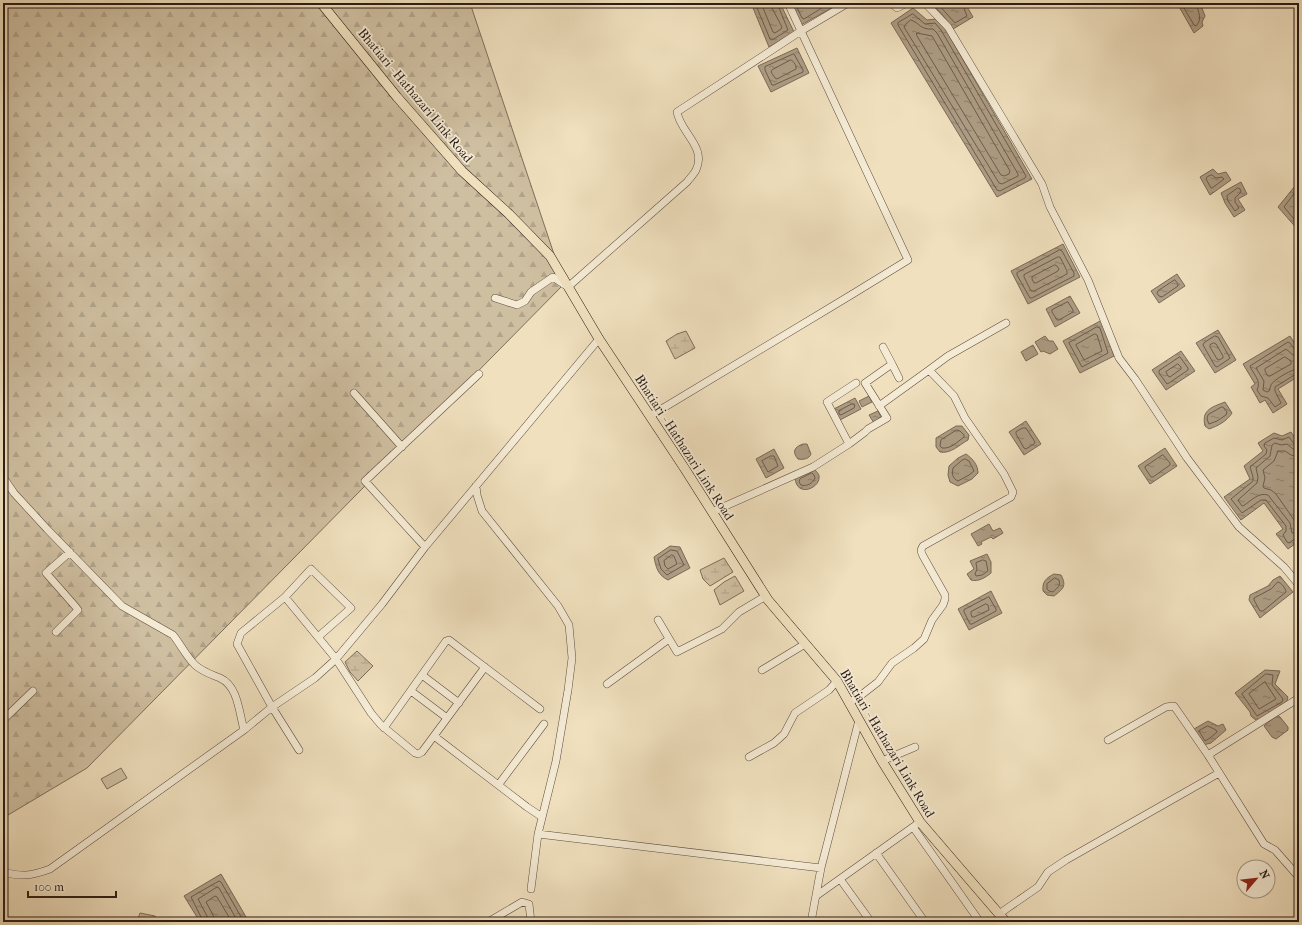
<svg xmlns="http://www.w3.org/2000/svg" width="1302" height="925" font-family="'IM FELL French Canon',serif">
<style>
.forest{fill:url(#forest-firs);stroke:#7d6e5a}
.wetland{fill:url(#wetland-marsh);stroke:#7d6e5a}
.green{fill:#cfbfa1;stroke:#7d6e5a}
.water{fill:url(#water-ripples);stroke:#796957}
.lines{fill:none;stroke-linecap:round;stroke-linejoin:round}
.shore{stroke:#6c5c4c;stroke-width:1}
.minor-casing{stroke:#5c4d3e;stroke-width:8}
.major-casing{stroke:#2b1c14;stroke-width:10}
.minor{stroke:#f5ebd5;stroke-width:7}
.major{stroke:#f0e0be;stroke-width:9}
.labels{text-anchor:middle;stroke-width:3.5;stroke-linejoin:round;paint-order:stroke}
.street-label{font-size:13px;fill:#2b1c14;stroke:#f5ebd5}
</style>
<defs>
<pattern id="forest-firs" width="22" height="20" patternUnits="userSpaceOnUse"><rect width="22" height="20" fill="#cfbfa1"/><path d="M5 1l3.5 6h-7zM16 11l3.5 6h-7z" fill="#b2a48a"/></pattern>
<pattern id="wetland-marsh" width="20" height="14" patternUnits="userSpaceOnUse"><rect width="20" height="14" fill="#cfbfa1"/><path d="M1 5h8M5 5V1M11 12h8M15 12V8" fill="none" stroke="#b2a48a"/></pattern>
<pattern id="water-ripples" width="26" height="14" patternUnits="userSpaceOnUse"><rect width="26" height="14" fill="#ad9d84"/><path d="M2 4q2-2 4 0t4 0M15 11q2-2 4 0t4 0" fill="none" stroke="#8d7f6b"/></pattern>
</defs>
<rect width="100%" height="100%" fill="#f0e0be"/>
<filter id="stains"><feTurbulence type="fractalNoise" baseFrequency=".005" numOctaves="4"/><feColorMatrix values="0 0 0 0 .2 0 0 0 0 .09 0 0 0 0 .02 0 0 0 .5 -.17"/></filter>
<radialGradient id="worn" r=".72"><stop offset=".6" stop-color="#630" stop-opacity="0"/><stop offset="1" stop-color="#630" stop-opacity=".3"/></radialGradient>
<path class="forest" d="M3,3h467l94,281 -477,484 -84,50z"/>
<path class="wetland" d="M686,331l9,17 -20,11 -9,-18 11,-7z
M724,558l9,14 -23,14 -7,-7 -3,-9z
M735,576l9,15 -24,14 -6,-15 10,-8z
M357,651l16,15 -15,15 -8,-9 -5,-10z
M140,913l15,3 5,6h-23z"/>
<path class="green" d="M121,768l6,10 -20,11 -6,-10z"/>
<path class="water" d="M751,3h29l14,29 -25,15z
M791,3h42l2,3 -34,19z
M931,3h34l8,14 -20,12 -12,-16z
M1177,3h23l5,13 -3,6 1,4 -9,7z
M913,8l14,12 9,-1 8,8 88,152 -35,18 -106,-174z
M797,48l12,25 -38,19 -13,-26z
M1213,169l5,5 8,-2 5,8 -21,15 -10,-18z
M1299,181v50l-21,-24z
M1241,182l6,12 -9,5 7,11 -11,7 -9,-14 -4,-10z
M1063,244l17,33 -52,27 -17,-33z
M1177,274l8,12 -26,17 -8,-12z
M1070,296l10,17 -25,14 -9,-18z
M1102,320l12,36 -34,17 -17,-32z
M1218,330l18,30 -21,13 -19,-30z
M1045,336l4,5h4l5,8 -8,5 -7,-3 -2,1 -6,-10z
M1290,336l9,14v26l-21,13 9,15 -14,9 -8,-13 -5,3 -9,-16 4,-3 -12,-20z
M1033,345l5,9 -12,7 -5,-9z
M1181,351l14,20 -29,19 -14,-20z
M869,396l3,6 -10,5 -3,-6z
M855,398l6,11 -23,12 -6,-11z
M1225,402l7,11c-5,8 -14,13 -23,16l-4,-3c-4,-16 7,-19 20,-24z
M878,411l4,8 -8,4 -5,-8z
M1026,421l15,23 -17,11 -15,-23z
M956,426h6l7,9 -1,5c-9,5 -17,14 -28,12l-4,-5v-9z
M1291,432l8,12v97l-11,8 -12,-15 7,-5 -19,-26 -23,17 -17,-23 26,-18 -6,-13 19,-15 -5,-8 16,-10 8,3z
M803,444h4l4,10c-2,5 -8,6 -13,5 -6,-7 -4,-12 5,-15z
M1165,448l12,18 -27,18 -12,-18z
M774,449l10,19 -18,10 -10,-19z
M966,454c7,5 12,11 12,19l-6,6 -14,7 -8,-4 -2,-7 1,-9 9,-8z
M815,470c2,2 5,5 4,8 0,10 -22,20 -24,0z
M989,524l4,7 7,-3 3,5 -10,6 -2,-2 -10,5 1,2 -4,2 -7,-12z
M670,546l10,1 10,21 -22,12c-10,-5 -12,-12 -14,-23z
M987,554l4,8v11c-6,5 -13,9 -20,7l-4,-6 7,-5 -4,-8z
M1054,574l7,1c6,11 2,14 -7,21l-7,-1 -4,-4c-1,-9 3,-13 11,-17z
M1280,576l13,16 -33,26 -11,-18 1,-5 18,-9 5,-6z
M991,591l11,22 -33,17 -11,-21z
M1265,670l15,1 -5,13 13,13 -2,7 -29,17 -6,-5 -1,-4 -15,-19z
M1277,715l3,2 8,10v3l-12,9 -4,-2 -8,-11z
M1208,721l10,5 5,-2 3,6 -15,13 -8,2 -9,-16z
M221,874l28,48h-49l-16,-26z"/>
<g class="lines">
<path class="shore" d="M755,3l15,36 2,1 16,-10 -11,-27
M761,3l12,29 2,1 6,-4 1,-2 -10,-19v-5
M795,3l7,15 2,1 26,-16
M937,3l18,20 12,-7 -5,-13
M1181,3l13,22 2,1c7,-7 2,-14 0,-23
M913,14l12,10 10,-1 6,7 85,146 -1,2 -25,13 -3,-1 -99,-165v-2z
M911,20c9,3 9,10 22,9l4,4 81,141v2l-16,8 -3,-1 -95,-156 1,-2z
M917,33l15,3 78,135 -1,3 -5,2 -3,-1 -84,-139z
M794,54l9,16v2l-29,13h-2l-7,-15v-3z
M791,60c3,1 6,7 5,9l-19,10 -2,-1 -4,-6 1,-2z
M1212,175l4,3 6,-1 2,2 -12,9h-1l-5,-9 1,-2z
M1299,187l-15,20 15,18
M1238,188l2,1 1,3 -6,6v4l4,6 -4,3 -7,-10 -1,-5z
M1060,250l2,1 12,22v3l-42,22h-2l-13,-23v-2z
M1058,257h2l7,14v3l-33,17h-3l-7,-14v-2z
M1055,265l2,1 2,3 -1,2 -22,12h-2l-2,-4v-2z
M1175,280l3,4v2l-16,11 -3,-1 -2,-3 1,-2z
M1068,302l5,8v2l-14,8h-2l-5,-8v-2z
M1097,327l3,1 8,25 -26,14 -13,-24z
M1095,334l2,1 5,16 -18,9 -8,-15z
M1215,336l3,1 12,21 -1,1 -12,8 -2,-1 -12,-21 1,-2z
M1214,343l2,1 7,12v2l-4,2 -2,-1 -7,-12v-2z
M1299,351l-4,-1 -5,-7 -2,-1 -38,24c3,8 12,15 7,24l4,6 7,2 7,9 6,-4 -6,-12v-4l21,-13 3,-1
M1299,356l-6,-1 -7,-6 -30,19 8,13 -1,9 4,2 2,-1c1,-2 1,-4 2,-6 3,-6 22,-16 28,-17
M1180,357l8,11v2l-19,13 -2,1 -8,-11v-2z
M1285,357l6,4v3l-21,12h-2l-3,-5v-2z
M1178,364l3,3v2l-11,8 -2,-1 -2,-4z
M852,404l3,1 -1,3 -13,7 -2,-1v-3z
M1222,407l2,1 3,4 -1,3 -9,6 -8,3 -2,-5 1,-4z
M1023,428h3l9,14 -1,2 -8,5 -2,-1 -8,-14v-2z
M957,430l3,1 4,4v2c-7,5 -13,12 -22,11l-2,-2 1,-6z
M1299,446l-4,-1 -6,-8 -7,3 -8,-2 -9,5 -1,3 3,4 -1,4 -16,13 3,10v4l-22,18 11,14 19,-13h5l20,26v5l-3,4 4,7 2,1 7,-5h3
M1299,451l-6,-2 -6,-5 -6,1 -6,-2 -3,2 -2,11 -14,12 2,9 -1,6 -19,17 4,6h1c8,-5 15,-14 25,-11l22,28 2,10h7
M1163,455l7,8v2l-17,12h-2l-6,-9v-1z
M771,456h3l4,10 -10,6 -6,-11z
M1299,457l-8,-2 -6,-4h-7l-4,10 -11,9 2,8 -2,8 1,2 7,2 5,4 23,33
M965,459l4,2 5,10 -5,4 -11,6c-6,-3 -6,-7 -5,-13l8,-7z
M812,473l2,2 1,3c-2,5 -8,9 -14,7l-2,-3 1,-3z
M671,550l6,1 7,14 -17,10 -6,-6 -3,-10z
M672,555l2,1 3,8 -9,5 -3,-3 -1,-5z
M983,560l3,1 2,10 -6,4 -6,1 -1,-2 2,-5 -1,-6z
M1055,578l4,2c2,6 -2,8 -6,12l-4,-1 -2,-2v-5z
M1278,582c3,0 8,7 8,10l-23,19h-3l-6,-11v-2l17,-9z
M989,597l7,12v2l-24,13h-2l-6,-12v-2z
M986,604l2,1 1,5 -15,7h-2l-1,-3v-2z
M1266,674l7,1 -1,10 11,14 -1,3 -25,14 -15,-22z
M1265,682l11,17 -17,10 -10,-15z
M1208,726l8,4 1,2 -7,6 -5,3 -6,-10z
M203,922l-1,-3 -11,-22 28,-16 2,1 23,40
M208,922l-1,-6 -9,-17 19,-12 2,1 19,34
M214,922l-1,-7 -7,-13 9,-6 2,1 15,25"/>
<defs>
<path id="minor" d="M891,3l6,5 10,-5
M925,3l23,24 94,157 8,23 38,73 31,78 16,21 52,79 52,69 45,40 15,18
M495,298l22,7 8,-4 6,-9 22,-15 15,10 119,-105c3,-4 7,-8 9,-12 11,-23 -16,-38 -19,-58l124,-81 -13,-28
M892,364l7,14
M929,370l19,-14 58,-33
M354,393l48,54
M650,416l201,-121 57,-35 -107,-229 47,-28
M849,444l-22,-42 29,-19
M3,477l11,16 33,36 75,77 51,29c8,10 13,21 22,30 8,7 15,9 25,13 18,8 19,34 24,52
M476,486l1,9 5,16 76,95 11,19 3,33 -4,32 -12,71 -18,73
M712,512l101,-45 36,-23 16,-12 3,-3 19,-11 -22,-35 27,-19 -9,-17
M425,547l-60,-66 114,-107
M285,597l26,-28 40,39 -33,29
M658,620l19,32 45,-23 17,-17 27,-16
M56,632l22,-22 -3,-4 -29,-33 24,-21
M762,670l43,-26
M422,675l37,28
M607,684l62,-45
M411,691l36,27
M850,702l10,-6 18,-14 14,-19 22,-15 10,-9 8,-19 11,-15 2,-6v-4l-22,-39c-2,-4 -3,-6 0,-10l88,-49 2,-5 -9,-18 -39,-56 -11,-22 -25,-26 -50,36
M3,720l30,-29
M384,728l62,-87 3,-1 91,69
M434,736l93,71 15,10
M1108,740l58,-33 8,-1 34,49 91,-57
M299,750l-27,-43 -35,-63 4,-11 44,-36 51,62 35,54 10,12 34,28 3,1 4,-2 63,-85
M1208,755l56,89 11,6 22,25 2,1
M749,757l25,-14 10,-9 11,-21 34,-23 8,-9
M882,761l33,-14
M499,784l45,-60
M913,827l67,95
M876,853l49,69
M3,872c19,5 28,4 47,-3l194,-139 28,-23 43,-29 21,-19 46,-55 43,-57 174,-208
M840,879l31,43
M531,889l7,-55 283,34 38,-148
M816,896l104,-74
M999,914l39,-27 10,-15 18,-12 153,-87
M3,918l3,4
M488,922l34,-20 7,2 2,18
M811,922l10,-54"/>
<path id="major" d="M321,3l76,94 65,74 47,43 41,42 49,83 86,130 83,131 69,81 45,80 38,61 86,100"/>
</defs>
<use href="#minor" class="minor-casing"/>
<use href="#major" class="major-casing"/>
<use href="#minor" class="minor"/>
<use href="#major" class="major"/>
</g>
<g class="labels">
<g class="street-label">
<text transform="translate(416 95) rotate(50)" y="5">Bhatiari - Hathazari Link Road</text>
<text transform="translate(685 447) rotate(57)" y="5">Bhatiari - Hathazari Link Road</text>
<text transform="translate(888 743) rotate(59)" y="5">Bhatiari - Hathazari Link Road</text>
</g>
</g>
<rect width="1302" height="925" fill="none" stroke="#f0e0be" stroke-width="16"/>
<rect x="4" y="4" width="1294" height="917" fill="none" stroke="#2b1c14" stroke-width="2"/>
<rect x="8" y="8" width="1286" height="909" fill="none" stroke="#2b1c14"/>
<g transform="translate(1256 879) rotate(62)"><circle r="19" fill="#f5ebd5" stroke="#a49888"/>
<path d="M0-3L7 15L0 10L-7 15Z" fill="#8f2418"/>
<text y="-6" font-size="11" font-weight="bold" text-anchor="middle" fill="#2b1c14">N</text>
</g>
<path d="M28 891v6h88v-6" fill="none" stroke="#2b1c14" stroke-width="2"/>
<text x="34" y="891" font-size="12" fill="#2b1c14" stroke="#f5ebd5" stroke-width="3" paint-order="stroke">100 m</text>
<rect width="100%" height="100%" filter="url(#stains)"/>
<rect width="100%" height="100%" fill="url(#worn)"/>
</svg>
